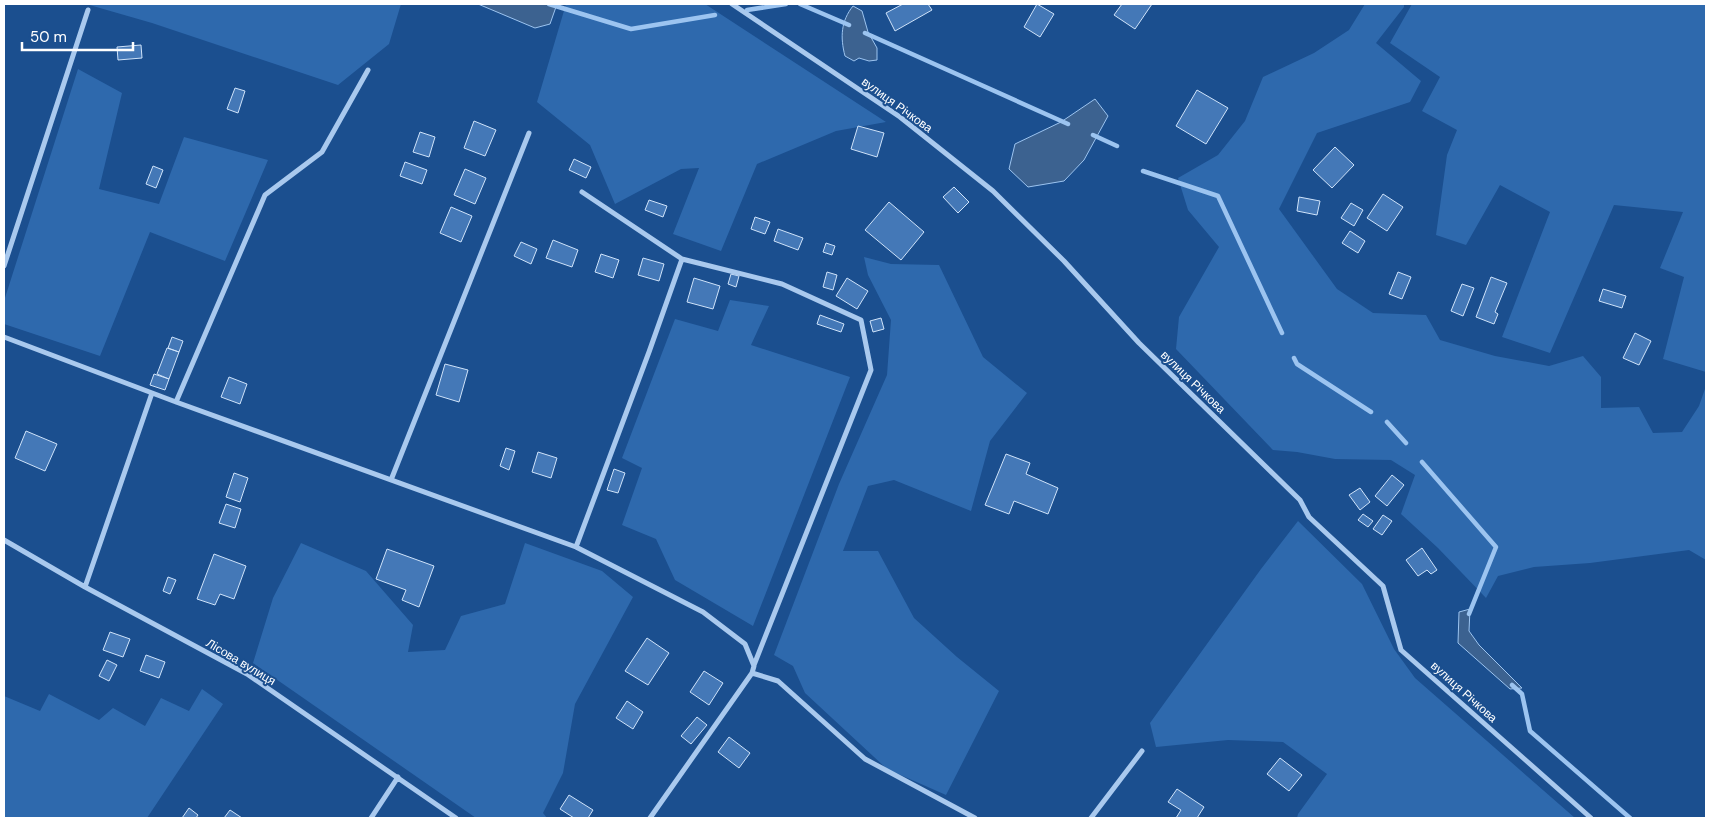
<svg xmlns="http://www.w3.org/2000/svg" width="1710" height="822" font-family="'DM Sans',sans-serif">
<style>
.green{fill:#2e69ad}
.water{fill:#3c6290;stroke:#9cc4f0}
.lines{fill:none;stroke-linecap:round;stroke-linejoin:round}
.stream{stroke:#9cc4f0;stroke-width:4.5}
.building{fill:#4478b7;stroke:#cfe3fa}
.street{stroke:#a9c9ee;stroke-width:5}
.labels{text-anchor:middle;stroke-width:4;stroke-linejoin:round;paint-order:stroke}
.street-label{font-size:12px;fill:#fff;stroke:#1b4f8f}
</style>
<rect width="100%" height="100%" fill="#1b4f8f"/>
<path class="green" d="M86,4h315l-12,40 -51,41 -186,-62z
M566,4h139l181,118 -50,9 -79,33 -36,87 -48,-17 26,-66 -18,1 -66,35 -25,-59 -53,-43z
M1365,4h39v3l-28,36 45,38 -11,21 -93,31 -38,76 58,80 36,24 53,2 14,25 55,16 54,10 34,-10 18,21v31l38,-1 14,26 29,-1 17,-26 7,-20v174l-17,-10 -99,13 -56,4 -36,9 -12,22 -48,-50 -37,-34 14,-39 -24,-15 -56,-1 -38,-7 -24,-2 -97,-101 3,-32 40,-70 -31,-37 -10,-32 40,-23 27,-34 18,-44 51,-24 35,-23z
M1412,4h294v368l-43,-13 21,-82 -24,-9 23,-56 -69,-7 -64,148 -48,-16 48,-125 -50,-27 -34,60 -30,-10 11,-80 10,-25 -35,-19 18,-34 -50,-34z
M78,69l44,24 -23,96 60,15 25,-67 84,23 -43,101 -75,-29 -50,124 -96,-32v-23z
M864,257l27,7 48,1 44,92 44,36 -37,48 -19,70 -77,-31 -26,6 -25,65h35l36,67 43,39 42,34 -53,104 -59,-26 -82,-76 -12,-27 -19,-11 65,-171 48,-109 4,-55 -23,-45z
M730,300l39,6 -18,39 99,32 -97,249 -78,-46 -19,-41 -34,-14 20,-57 -20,-10 53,-139 43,12z
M1298,521l64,63 32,65 21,29 160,140h-278l1,-4 29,-40 -44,-32 -55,-2 -72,7 -6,-24 111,-154z
M301,543l65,28 47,54 -5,27 37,-2 16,-34 44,-12 20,-61 77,28 31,26 -58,107 -12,69 -20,40 4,5h-71l-223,-155 20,-65z
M202,689l21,15 -76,114h-143v-122l36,15 9,-17 50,26 14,-12 32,18 16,-28 28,13z"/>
<path class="water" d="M478,4h79l-7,20 -15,4z
M853,6l9,5 6,21 9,16v12l-8,1 -10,-3 -5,3 -9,-5c-5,-19 -4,-35 8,-50z
M1095,99l13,17 -24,44 -20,21 -36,6 -19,-18 6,-25 46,-22z
M1470,609l-1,22 10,14 43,43 -12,1 -52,-46 1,-31z"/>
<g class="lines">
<path class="stream" d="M549,4l82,25 84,-14
M800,4l49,21
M747,10l39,-6
M865,33l203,91
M1093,135l24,11
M1143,171l75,25 64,137
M1294,358l3,6 74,48
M1387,422l19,21
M1422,462l74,85 -27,67
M1512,685l10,9 8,37 100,87"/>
</g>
<path class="building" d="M903,4h25l4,6 -37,21 -9,-18z
M1037,4l17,10 -14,23 -16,-10z
M1122,4h30l-17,25 -21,-14z
M141,45l1,13 -24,2 -1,-13z
M235,88l10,3 -7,22 -11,-4z
M1197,90l31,18 -22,36 -30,-18z
M474,121l22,9 -11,26 -21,-8z
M858,126l26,7 -7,24 -26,-8z
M420,132l15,5 -6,20 -16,-5z
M1335,147l19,18 -22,23 -19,-18z
M574,159l17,8 -5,11 -17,-8z
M405,162l22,8 -5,14 -22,-8z
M153,166l10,4 -7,18 -10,-4z
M465,169l21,9 -11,26 -21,-9z
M954,187l15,15 -11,11 -15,-16z
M1383,194l20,13 -16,24 -20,-13z
M1299,197l21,4 -3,14 -20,-4z
M649,200l18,6 -4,11 -18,-7z
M889,202l35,30 -23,28 -36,-30z
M1351,203l12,7 -9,16 -13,-8z
M451,207l21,9 -11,26 -21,-9z
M755,217l15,5 -5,12 -14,-5z
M778,229l25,9 -5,12 -24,-9z
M1350,231l15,10 -7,12 -16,-10z
M553,240l25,10 -6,17 -26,-9z
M521,242l16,7 -6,15 -17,-8z
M826,243l9,3 -3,9 -9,-3z
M601,254l18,6 -6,18 -18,-6z
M643,258l21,6 -5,17 -21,-6z
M827,272l10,3 -4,15 -10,-3z
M1398,272l13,5 -9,22 -13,-5z
M731,274l8,2 -3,11 -8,-3z
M1491,277l16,6 -12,29 3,2 -4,10 -18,-7z
M694,278l26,8 -7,23 -26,-7z
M847,278l21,13 -11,18 -21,-13z
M1462,284l12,4 -11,28 -12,-5z
M1603,289l23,7 -4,12 -23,-7z
M820,315l24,9 -3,8 -24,-8z
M881,318l3,11 -11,3 -3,-11z
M1635,333l16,8 -12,24 -16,-7z
M172,337l11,4 -4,11 -11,-4z
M167,348l12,4 -10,27 -12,-5z
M445,364l23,6 -9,32 -23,-7z
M154,374l15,5 -4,11 -15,-5z
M229,377l18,7 -7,20 -19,-7z
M26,431l31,13 -12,27 -30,-13z
M506,448l9,3 -6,19 -9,-4z
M538,452l19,6 -6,20 -19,-6z
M1006,454l24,9 -4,11 32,14 -10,26 -34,-13 -5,13 -24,-9z
M614,469l11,4 -7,20 -11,-3z
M234,473l14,5 -8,24 -14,-5z
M1392,475l12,10 -17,21 -12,-10z
M1360,488l10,14 -10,8 -11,-15z
M226,504l15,5 -6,19 -16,-5z
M1363,514l10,7 -5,6 -10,-7z
M1383,515l9,6 -10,14 -9,-6z
M1422,548l15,22 -6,4 -4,-4 -9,6 -12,-16z
M387,549l47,17 -15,41 -17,-7 4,-10 -30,-11z
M214,554l32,12 -12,33 -14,-5 -5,11 -18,-6z
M168,577l8,3 -6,14 -7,-3z
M110,632l20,7 -7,18 -20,-7z
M647,638l22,15 -21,32 -23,-14z
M146,655l19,7 -6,16 -19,-7z
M107,660l10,5 -8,16 -10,-5z
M704,671l19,12 -14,22 -19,-13z
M627,701l16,11 -10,17 -17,-11z
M697,717l10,8 -16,19 -10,-8z
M729,737l21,16 -11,15 -21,-16z
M1280,758l22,17 -13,16 -22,-17z
M1177,789l27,18 -7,11h-21l5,-8 -13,-8z
M569,795l24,15 -5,8h-14l-14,-9z
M189,808l9,7 -2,3h-14z
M230,810l12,8h-18z"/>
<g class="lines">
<path class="street" d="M732,4l168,113 93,74 71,70 75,82 161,157 9,17 74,69 18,64 190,168
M582,192l100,67 100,25 79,36 10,50 -117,295
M4,266l84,-256
M4,337l172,65 400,145 127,65 42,32 9,22 -2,7 -102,145
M176,402l89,-207 57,-43 46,-82
M391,480l138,-347
M4,540l81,47 162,87 209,144
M576,547l73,-195 33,-93
M85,587l67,-194
M752,673l26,8 87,78 110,59
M371,818l27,-41
M1091,818l51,-67"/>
</g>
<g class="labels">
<g class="street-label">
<text transform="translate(897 105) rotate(36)" y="4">вулиця Річкова</text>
<text transform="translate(1193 382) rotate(44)" y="4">вулиця Річкова</text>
<text transform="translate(241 662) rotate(31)" y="4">Лісова вулиця</text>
<text transform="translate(1464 692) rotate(42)" y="4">вулиця Річкова</text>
</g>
</g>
<rect width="1710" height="822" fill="none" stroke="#ffffff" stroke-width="10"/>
<path d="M22 42v8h111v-8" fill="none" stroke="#ffffff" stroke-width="2.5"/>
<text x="30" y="42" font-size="15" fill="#ffffff" stroke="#1b4f8f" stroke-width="4" paint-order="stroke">50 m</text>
</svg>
